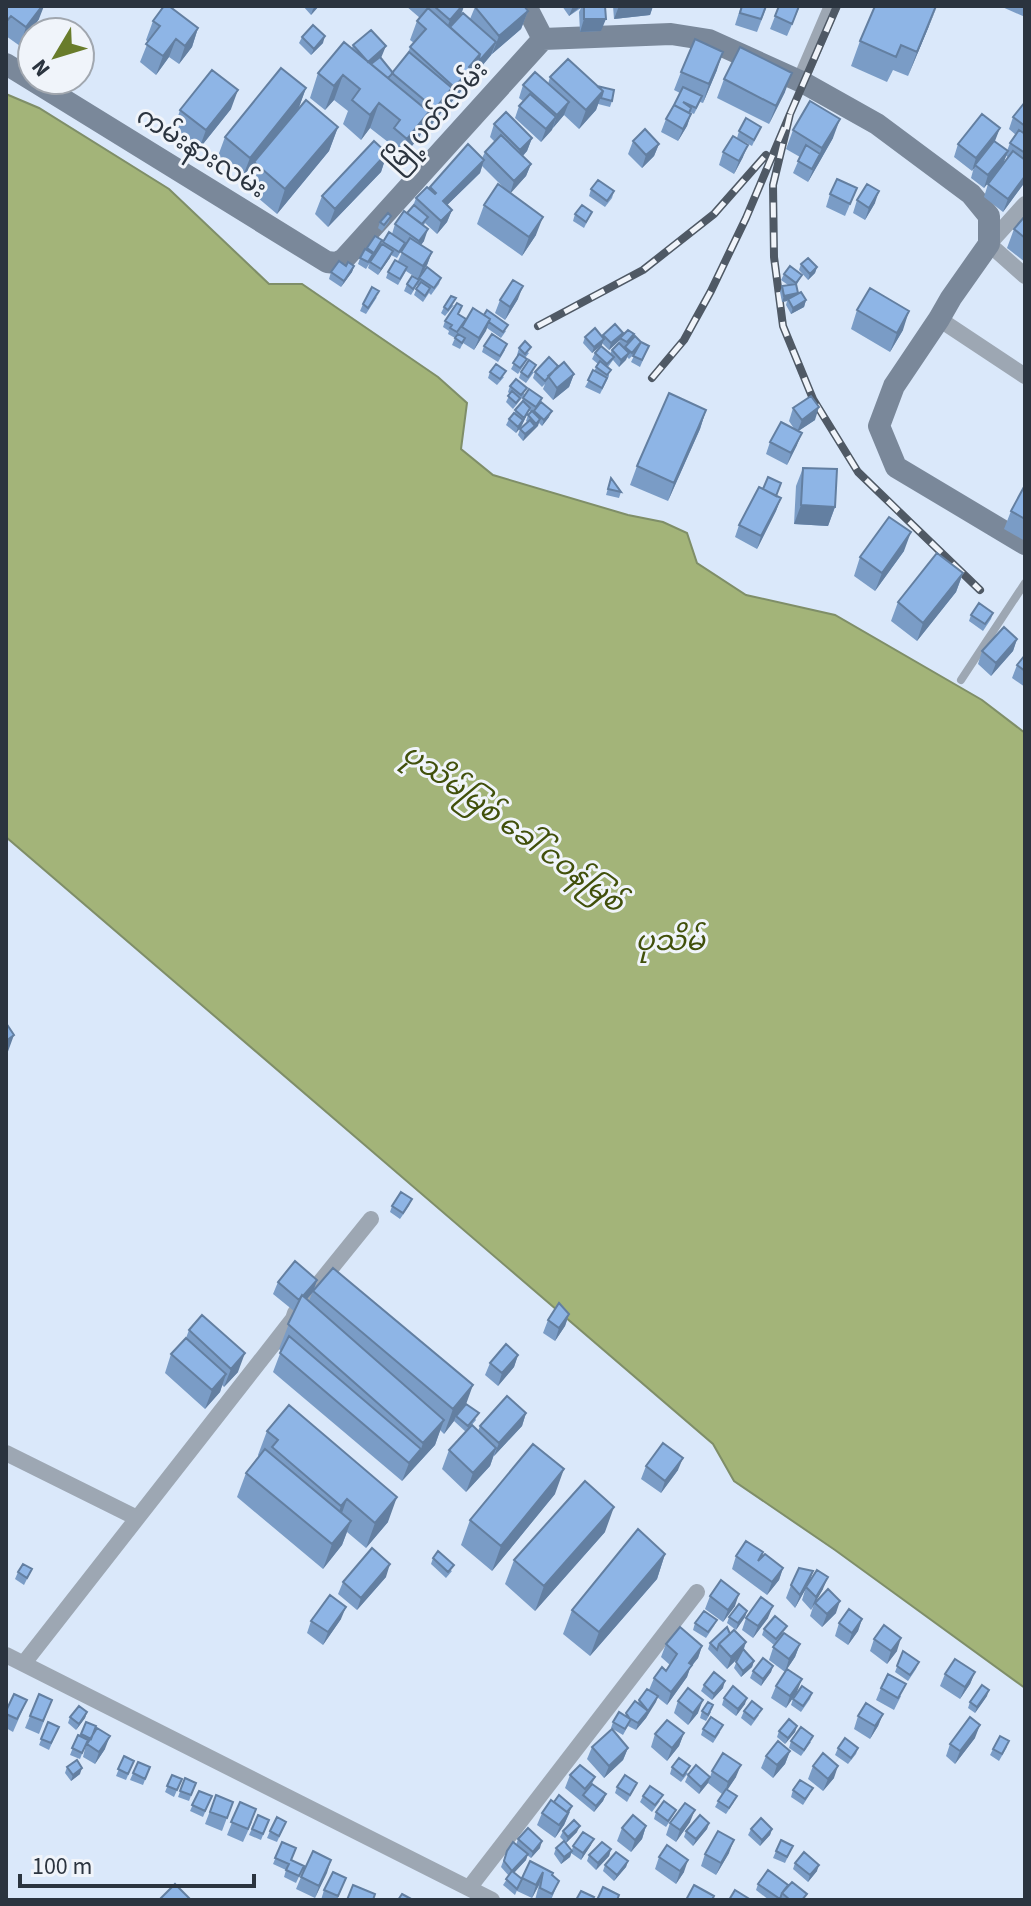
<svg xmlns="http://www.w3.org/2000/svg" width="1031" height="1906" font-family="'Source Sans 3','Noto Sans Myanmar',sans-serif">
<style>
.water{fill:#a3b479;stroke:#7f8e68;stroke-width:2}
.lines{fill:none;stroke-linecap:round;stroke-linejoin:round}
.lane{stroke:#9da7b3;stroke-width:8}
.street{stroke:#9da7b3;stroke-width:16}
.secondary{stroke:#7a889a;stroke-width:22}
.rail-casing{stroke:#4f5965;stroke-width:8}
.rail{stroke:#f0f4fa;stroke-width:5;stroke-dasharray:15;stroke-linecap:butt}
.wall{fill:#7a9cc6}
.shaded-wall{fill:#637fa1}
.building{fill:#8eb5e6;stroke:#637fa1;stroke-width:2}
.labels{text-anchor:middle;stroke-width:6;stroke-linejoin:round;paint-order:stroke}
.street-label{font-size:26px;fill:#2b343f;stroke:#f0f4fa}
.water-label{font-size:28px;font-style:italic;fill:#41500b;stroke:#f0f4fa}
</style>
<rect width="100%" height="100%" fill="#dae8fa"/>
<path class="water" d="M6,94l33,14 130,81 100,95h33l136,93 29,26 -6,46 32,26 135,40 35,7 24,11 10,30 49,32 89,20 147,85 43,33v955l-190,-138 -101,-69 -21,-37c-235,-203 -472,-404 -707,-607z"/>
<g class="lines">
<path class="lane" d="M961,680l64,-97"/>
<path class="street" d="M800,81l32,-75
M1025,204l-36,40 36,32
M939,319l86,57
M6,1453l131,65
M6,1655l486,245
M24,1663l269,-344 2,-6 76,-94
M469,1888l228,-296"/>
<path class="secondary" d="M543,39l128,-5 38,6 95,43 73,41 94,70 18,22v28l-38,54 -12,21 -45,67 -15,40 17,41 129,77
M6,64l26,16
M32,80l295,182 9,1 8,-4 199,-220 -17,-33"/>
<defs>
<path id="rail" d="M790,114l47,-108
M538,326l105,-56 71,-56 52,-59
M652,378l32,-38 27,-49 35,-73 44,-104 -17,71 1,72 9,69 30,73 45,73 122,118"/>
</defs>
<use href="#rail" class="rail-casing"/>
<use href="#rail" class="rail"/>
</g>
<path class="wall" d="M6,6l33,13 -19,27 -14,-10z
M303,6h16l-8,9z
M406,6h58l-4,11 10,2 5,-12 53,4 -7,18 -29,25 -16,19 -2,-2 -8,10 -2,7 -16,18 -2,-1 -17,23 -5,-4 -4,12 -22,27 -11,-9 -6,18 -53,55 -13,-13 7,-18 63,-45 3,-9 -18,-14 -9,12 -18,-16 5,-13 -14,-11 -9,10 -15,-12 8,-25 34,-25 1,-3 28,13 11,15 16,-19 2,-7 4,-4 -4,-3 7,-19 3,-3z
M562,6h43l-4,25 -21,1 -1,-20 2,-4 -12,8z
M613,6h40l-3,9 -36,4z
M741,6h26l-10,26 -22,-7z
M779,6h21l-13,30 -17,-7z
M1000,6h25v11z
M153,21l45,7 -6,19 -13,17 -10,-7 -13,18 -16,-13 8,-20 -2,-2z
M929,26l-21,50 -15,-6 -6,12 -36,-16 9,-25z
M302,37l21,6 -12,12 -12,-12z
M717,70l-14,33 -3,-1 -6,12 -4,-2 1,2 -4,12 -9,15 -17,-9 5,-13 14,-26 -6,-3 7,-18z
M550,77l62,24 -2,6 -12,-3 -2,6 -17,19 -15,-14 -23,27 -26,-24 4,-12 4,-5 -4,-3 4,-13 25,-1z
M724,79l61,13 -16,32 -52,-26z
M306,88l-7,19 39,20 -9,24 -52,63 -32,-27 8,-23 -10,12 -25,-20 7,-19z
M1025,102v80l-22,30 -19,-15 4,-13 20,-27 -2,-1 -3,8 -19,24 -13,-10 3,-11 -2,4 -18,-14 4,-13 37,-3 12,10 3,-8 6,-8 -7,-6 4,-12z
M231,109l-32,40 -25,-20 6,-19z
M494,124l38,14 -5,13 -4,5 8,8 -5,12 -16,17 26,42 -14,21 -45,-32 7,-19 22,-15 -24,-24 -2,7 -33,32 5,5 -5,12 -10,12 -12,-11 -1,2v16l-3,4 11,7 -5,13 -9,14 -12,-8 -8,14 -12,-7 2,-6 10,-11 7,-15h-1l-7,12 -6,-3 -13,20 -10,-7 2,-6 13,-20 9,-8 3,-10 18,-18 3,-8 14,-11 52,-29 3,-6 10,-10 -5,-5z
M761,127l-9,19 -15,-8 2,-7z
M793,130l40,8 -25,44 -15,-9 7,-16 -14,-8z
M633,141l26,3 -5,12 -12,12 -14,-14z
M723,152l20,5 -9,17 -15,-9z
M857,188l-12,28 -19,-9 4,-13z
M591,189l23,2 -2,7 -7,9 -16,-11z
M857,200l18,3 -10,17 -12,-7z
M592,212l-8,16 -11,-7 2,-7z
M391,216l-2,6 -7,9 -4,-3 2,-6z
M1025,216v46l-18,-14 7,-19z
M382,240l-2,7 -14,22 -8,-5 2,-6 7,-10z
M801,264l16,3 -2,6 -7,7 -9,-10z
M346,266h8l-2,6 -11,15 -12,-8 2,-7z
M784,274l18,1 -6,11 2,8 8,6 -2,7 -13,7 -5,-9 1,-4 -5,1 -2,-10 2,-6 6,-1 -7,-5z
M419,278h22l-2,6 -8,11 -2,-2 -6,9 -9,-7 4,-10h-1l-6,10 -7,-4 3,-7 12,-4z
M377,297l-11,17 -6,-3 3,-7z
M518,299l-13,21 -10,-7 5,-13z
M454,305l-9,11 -4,-3 3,-6z
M473,308l33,23 -5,7 -14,-10 -13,22 -11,-7 -3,6 -8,-4 3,-7 -7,-4 1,-3 -6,-4 2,-6 14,-7 5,9z
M857,310l46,20 -13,22 -39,-23z
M603,335l38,7 8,4 -9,21 -9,-5 5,-10 -7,7 -2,-2 -8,10 -6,-7 -5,7 1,9 -9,18 -15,-7 13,-23 -6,-5 3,-6 15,1 2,-4 6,-6 2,-4 -11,10 -7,-7 -10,10 -9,-10 2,-6h18z
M484,346l21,4 -7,12 -16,-10z
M519,348l10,5 -4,5 2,1 -3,6 -6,9 -7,-5 7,-13 -1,-1z
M558,366l16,8 -5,13 -16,13 -10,-11 2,-5 -3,3 -9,-9 2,-6z
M490,372l14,5 -7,8 -9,-7z
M521,372h13l-8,11 -7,-5z
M510,386l15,8 -12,15 -7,-7 4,-8 -2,-2z
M523,398h19l-2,6 9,13 -7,9 -3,-3 -16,18 -5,-6 2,-6 7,-7 -1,-1 2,-6 3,-3 -2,-1 -8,16 -5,6 -10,-8 3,-6 12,-15z
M793,408l22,12 -17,11 -1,14 -10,20 -21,-11 4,-12 25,-12 -6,-9z
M706,410l-6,19 -32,72 -38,-16 7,-19z
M803,468l32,39 -7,19 -34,-2 2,-38z
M611,478l10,14 -2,6 -13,-3z
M1025,485v56l-21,-12 7,-18z
M776,496l5,2 -5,13 -19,38 -22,-12 4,-12z
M904,551l-29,40 -21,-15 6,-19z
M963,573l-7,19 -39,49 -26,-20 7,-19z
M993,613l-2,6 -8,12 -14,-10 2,-6z
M1017,639l-4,12 -22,25 -13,-12 4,-13z
M1025,655v32l-13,-9 5,-13z
M412,1199l-3,7 -9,13 -10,-7 2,-6z
M317,1280l-4,12 -6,7 2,2 4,-10 153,113 10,16 -6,7 8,4 2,-5 46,-13 -4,13 -28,30v-1l-4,11 -24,26 -24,-23 7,-19 17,-18 -12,-11 -10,13 -4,-4 -5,15 -33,36 -129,-109 8,-21 -2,-2 15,-38 -21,-17 5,-12z
M569,1314l-4,12 -10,15 -12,-8 5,-13z
M189,1330l49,42 -14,15 -2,-2 -2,7 -15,17 -40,-36 6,-19 15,-16z
M518,1355l-4,12 -16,19 -13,-11 5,-12z
M267,1431l121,91 -22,26 -19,-16 -5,13 -19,24 -86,-72 9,-24 13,-16 -1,-2z
M646,1466l32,4 -17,23 -20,-14z
M555,1494l-63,77 -31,-26 9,-25z
M605,1532l-70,79 -30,-27 9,-24z
M763,1552l-2,6 22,10 -4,12 -12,15 -35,-26 4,-13z
M665,1554l-8,25 -67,77 -27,-22 9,-24z
M433,1558l19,13 -6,7 -15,-14z
M32,1569l-8,16 -9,-6 3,-7z
M813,1571l-4,12 -14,25 -9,-10 5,-13z
M386,1577l-29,33 -19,-16 5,-12z
M806,1587l17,2 -8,13 21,11 -14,14 -12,-11 4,-12 -3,6 -9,-10z
M710,1596l25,10 -12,16 -18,-13z
M747,1611l-2,6 -9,13 -9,-7 2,-6z
M746,1618h22l-15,20 -11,-8z
M341,1619l-18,26 -16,-12 4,-12z
M862,1619l-4,12 -10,14 -13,-9 4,-13z
M717,1620l-3,6 -8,12 -13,-8 2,-7z
M764,1629l20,4 16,11 -5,13 -10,15 -16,-12 5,-15 -12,-10z
M730,1634l16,8 -2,7 10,12 -2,6 -11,10 -7,-9 4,-10 -11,11 -19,-20 2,-6z
M874,1639l23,12 -10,13 -17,-13z
M666,1644l36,2 -4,12 -8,10 -3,9 -20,28 -10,-8 -11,21 -10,12 -8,-4 -5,9 -12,-7 2,-6 12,-6 1,-3 12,-10 1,-3 10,-10 5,-12 12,-7 4,-6 -9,-8z
M903,1651l16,11 -3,7 -8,12 -13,-9z
M773,1666l-2,6 -10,14 -11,-8 3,-7z
M975,1672l-5,12 -10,15 -20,-13 5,-12z
M704,1685l19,3 -11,12 -11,-9z
M776,1686l21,6 -11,16 -15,-10z
M881,1688l20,8 -7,14 -18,-10z
M812,1693l-2,6 -9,13 -10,-7 2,-6z
M39,1694l13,6 -13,34 -14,-6z
M987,1696l-12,17 -7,-5 2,-6z
M724,1698l21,6 -9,12 -14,-11z
M27,1700l-14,32 -7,-4v-17z
M678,1701l20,12 -10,12 -14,-12z
M702,1711l9,1 -5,9 -6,-3z
M744,1711l15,4 -8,11 -10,-8z
M87,1712l-2,6 -9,12 -8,-7 2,-6z
M883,1714l-5,12 -8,13 -16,-10 4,-13z
M48,1722l11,5 -10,23 -10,-5z
M86,1722l6,14 13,13 -10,15 -12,-7 3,-13 -6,15 -10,-4 8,-20 2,1z
M797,1726l-2,6 -10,12 -8,-7 2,-6z
M703,1729l17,3 -7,11 -12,-8z
M684,1733l-5,13 -12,15 -16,-14 4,-13z
M975,1738l-20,26 -9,-8 4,-12z
M791,1741l20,1 -10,14 -12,-8z
M592,1747l36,1 -5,12 -19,18 -17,-19z
M1007,1747l-8,14 -9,-6 3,-6z
M838,1748h20l-2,6 -8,10 -13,-9z
M790,1751l-5,13 -12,14 -12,-10 5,-12z
M124,1756l10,5 -8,19 -10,-4z
M138,1762l12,5 -7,18 -13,-5z
M813,1766l21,12 -11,13 -15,-12z
M67,1767l13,7 -9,7 -6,-8z
M672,1767l16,6 -7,9 -11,-8z
M712,1771l24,6 -9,13 7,12 -8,12 -11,-7 7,-13 -14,-11 -9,11 -14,-12 3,-7 22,2z
M172,1775l10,4 -8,18 -9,-5z
M570,1775l25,2 -3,7 14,10 -3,7 -9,11 -29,-24z
M185,1778l11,5 -7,18 -11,-4z
M637,1783l-10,19 -12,-9 2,-6z
M793,1790l17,4 -7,11 -12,-8z
M199,1791l13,5 -9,21 -13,-6z
M216,1795l17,7 -11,29 -17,-7z
M643,1796l17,5 -8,11 -12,-10z
M240,1802l12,20 -9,20 -16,-7z
M676,1810l-3,6 -7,11 -12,-8 2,-7z
M570,1812l-6,13 -9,13 -18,-13 5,-12z
M258,1815l11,5 -8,20 -12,-5z
M286,1822l-9,20 -10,-4 3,-7z
M690,1822l-14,20 -10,-7 4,-12z
M709,1823l-2,6 -14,17 -9,-9 2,-6z
M646,1826l-4,13 -11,13 -14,-11 5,-13z
M751,1829h21l-2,6 -10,11 -12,-11z
M563,1831l14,1 -11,11 -6,-6z
M518,1839l22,9 -9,10 -4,-3 -1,5 -12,13 8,6 30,-4 7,6 -8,19h-16l4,-15 -7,13 -15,-7 1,-3 -3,7 -12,-10 6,-9 -8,-9 6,-16 9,-6z
M282,1842l9,18 13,6 -8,17 -12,-6 2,-7 -13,-6z
M591,1845l-10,15 -10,-7 -1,4 -9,7 -7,-10 2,-6 16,2 1,-4z
M793,1846l-8,17 -12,-5 3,-7z
M611,1849l-2,7 -13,14 -9,-9 2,-6z
M729,1853l-13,22 -15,-9 4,-12z
M659,1857l25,15 -8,12 -21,-15z
M331,1860l-16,38 -19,-9 5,-12z
M628,1861l-2,6 -12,14 -11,-10 2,-6z
M795,1863l22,8 -9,11 -15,-13z
M346,1878l-9,22h-16l3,-10z
M758,1884l29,4 17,12h-35l-13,-10z"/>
<path class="shaded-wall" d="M42,6h2l-5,13 -19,27 6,-19z
M316,6h3l-8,9 2,-6z
M462,6h2l-5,14 -16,18 7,-18z
M573,6h8l-12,10z
M619,6h34l-3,9 -36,4z
M937,6l-8,20 -21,50 9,-24z
M528,11l-7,18 -29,25 7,-18z
M584,19h22l-5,12 -21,1z
M198,28l-6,19 -13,17 6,-18z
M325,36l-2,7 -12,12 3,-6z
M176,39l-7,18 -13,18 7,-19z
M496,42l-5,13 -15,18 4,-13z
M386,46l-5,12 -11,11 -2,-7z
M723,52l-6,18 -14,33 6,-19z
M480,54l-6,18 -8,9 -2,7 -16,18 6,-19z
M792,73l-7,19 -16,32 7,-18z
M343,75l-9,25 -9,10 9,-24z
M306,88l-7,19 -56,69 7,-18z
M452,88l-6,19 -17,21 6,-19z
M238,90l-7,19 -32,40 7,-19z
M603,91l-7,19 -17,19 7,-19z
M569,102l-5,13 -11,13 4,-13z
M379,103l-9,25 -9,12 9,-25z
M429,112l-9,24 -22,27 9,-24z
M691,114l-4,12 -9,15 5,-12z
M556,117l-4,13 -11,12 5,-13z
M840,119l-7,19 -25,44 14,-34z
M338,127l-9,24 -52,63 8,-25z
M1000,128l-5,13 -23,30 4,-13z
M532,138l-5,13 -11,12 4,-13z
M659,144l-5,12 -12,12 4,-13z
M748,145l-5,12 -9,17 5,-13z
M1008,151l-5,13 -19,24 4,-13z
M387,153l-6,19 -53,55 7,-18z
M484,160l-4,13 -42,41 5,-13z
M531,164l-5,12 -16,18 4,-13z
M1025,176v6l-22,30 5,-13z
M879,191l-4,12 -10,17 4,-12z
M452,210l-5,12 -10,12 4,-13z
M543,217l-7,18 -14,21 7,-19z
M428,229l-4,12 -10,13 5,-13z
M393,251l-3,7 -12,17 3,-6z
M432,252l-5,13 -9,14 5,-13z
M354,266l-2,6 -11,15 3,-6z
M817,267l-2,6 -7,7 2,-6z
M523,286l-5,13 -13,21 5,-13z
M798,293l-10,6 -1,2 -5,1 2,-6z
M806,300l-2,7 -13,7 2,-6z
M909,311l-6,19 -13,22 7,-19z
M490,319l-4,12 -12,19 5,-12z
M623,333l-2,6 -12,11 2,-7z
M604,339l-2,6 -10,8 2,-6z
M629,353l-3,7 -7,7 2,-7z
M574,374l-5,13 -16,13 4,-12z
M819,407l-4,13 -18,12 5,-12z
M530,408l-9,19 -5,6 2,-6z
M706,410l-6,19 -32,72 6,-18z
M552,411l-3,6 -7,9 2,-6z
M540,419l-2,7 -15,15 2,-7z
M802,433l-5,12 -10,20 4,-12z
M781,498l-5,13 -19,38 4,-13z
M801,505l34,2 -7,19 -34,-2z
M911,532l-7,19 -29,40 7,-18z
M963,573l-7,19 -39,49 6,-18z
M1017,639l-4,12 -22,25 5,-13z
M14,1035l-8,22v-16z
M317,1280l-4,12 -18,21 5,-13z
M569,1314l-4,12 -10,15 4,-13z
M245,1353l-7,19 -14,15 7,-18z
M518,1355l-4,12 -16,19 4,-13z
M226,1374l-6,18 -15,17 7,-19z
M473,1385l-9,25 -8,6 -2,5 -10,13 9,-25z
M526,1413l-4,13 -28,30 5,-13z
M444,1420l-9,25 -33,36 7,-18 12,-14 2,-6z
M496,1448l-6,18 -24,26 7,-19z
M683,1458l-5,12 -17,23 4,-12z
M564,1469l-9,25 -63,77 9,-25z
M397,1497l-9,25 -22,26 9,-25z
M347,1499l-9,25 -6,7 9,-25z
M614,1507l-9,25 -70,79 9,-25z
M351,1521l-9,24 -19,24 9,-25z
M665,1554l-8,25 -67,77 9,-24z
M390,1564l-4,13 -29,33 4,-12z
M783,1568l-4,12 -12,15 5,-13z
M813,1571l-4,12 -14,25 5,-13z
M828,1577l-5,12 -12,21 5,-13z
M739,1594l-4,12 -12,16 5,-12z
M840,1601l-4,12 -14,14 5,-13z
M773,1606l-5,12 -15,20 5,-12z
M346,1607l-5,12 -18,26 5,-13z
M747,1611l-2,6 -9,13 2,-7z
M862,1619l-4,12 -10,14 4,-12z
M901,1638l-4,13 -10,13 4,-13z
M746,1642l-5,13 -14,14 4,-12z
M800,1644l-5,13 -10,15 4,-13z
M702,1646l-4,12 -8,10 -3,9 -20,28 4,-13 18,-29z
M754,1661l-2,6 -11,10 2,-6z
M773,1666l-2,6 -10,14 2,-7z
M975,1672l-5,12 -10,15 5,-12z
M802,1679l-5,13 -11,16 4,-12z
M725,1681l-2,7 -11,12 2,-6z
M989,1690l-2,6 -12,17 2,-6z
M658,1696l-2,6 -10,16 -10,12 2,-7z
M747,1698l-2,6 -9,12 2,-7z
M703,1700l-5,13 -10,12 5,-12z
M87,1712l-2,6 -9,12 3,-6z
M883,1714l-5,12 -8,13 5,-13z
M980,1725l-5,13 -20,26 5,-13z
M797,1726l-2,6 -10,12 3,-6z
M684,1733l-5,13 -12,15 5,-13z
M110,1736l-5,13 -10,15 4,-12z
M628,1748l-5,12 -19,18 5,-12z
M790,1751l-5,13 -12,14 4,-13z
M741,1765l-5,12 -12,18 4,-13z
M838,1766l-4,12 -11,13 5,-12z
M82,1768l-2,6 -9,7 2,-6z
M710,1777l-2,6 -9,11 2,-7z
M606,1794l-3,7 -9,11 2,-6z
M572,1806l-8,19 -9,13 10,-24z
M695,1810l-5,12 -14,20 4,-12z
M709,1823l-2,6 -14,17 3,-7z
M580,1826l-3,6 -11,11 2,-6z
M646,1826l-4,13 -11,13 4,-12z
M772,1829l-2,6 -10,11 2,-6z
M594,1839l-3,6 -10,15 2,-7z
M734,1840l-5,13 -13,22 5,-12z
M542,1841l-2,7 -9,10 2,-6z
M611,1849l-2,7 -13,14 2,-7z
M572,1851l-2,6 -9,7 3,-7z
M528,1854l-2,6 -16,17 2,-6z
M331,1860l-4,13 -12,25 4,-12z
M688,1860l-4,12 -8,12 4,-13z
M628,1861l-2,6 -12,14 3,-6z
M819,1865l-2,6 -9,11 2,-7z
M543,1872l-4,13 -7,13 4,-13z"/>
<path class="building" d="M6,6h36l-16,21 -15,-11 -5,6z
M164,6h5l29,22 -13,18 -9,-7 -13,17 -17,-12 14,-18 -7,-5z
M434,6h28l-12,14z
M475,6h49l4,5 -29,25 -24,-29z
M584,6h21l1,13h-22z
M742,6h24l-5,13 -21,-6z
M779,6h20l-7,18 -17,-8z
M875,6h61l-19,46 -16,-7 -5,12 -36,-16z
M428,8l52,46 -11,13 2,2 -17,18 -44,-40 16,-18 -9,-8z
M463,13l33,29 -16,18 -1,-1 1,-5 -30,-27z
M313,25l12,11 -11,13 -12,-12z
M371,30l15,16 -18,16 -15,-17z
M695,39l28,13 -14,32 -28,-12z
M344,42l85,70 -22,27 -13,-11 6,-8 -21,-17 -9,12 -18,-15 8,-11 -17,-14 -9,11 -16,-13z
M740,47l52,26 -16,33 -52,-27z
M409,52l43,36 -17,21 -43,-36z
M380,57l13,16 -5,5 -17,-14z
M568,59l35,32 -17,19 -36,-33z
M281,68l25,20 -56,70 -25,-21z
M212,70l26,20 -32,40 -26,-20z
M535,72l34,30 -12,13 -34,-30z
M597,86l17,4 -2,11 -11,-3 2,-7z
M683,87l19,9 -6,12 -13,-6 8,6 -2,5 -15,-8z
M530,94l26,23 -10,12 -27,-23z
M306,100l32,27 -53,62 -31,-27z
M810,101l30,18 -18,29 -29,-18z
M1025,102v24l-12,-9z
M674,105l17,9 -8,15 -17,-10z
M506,112l26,26 -12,12 -26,-26z
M982,114l18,14 -24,30 -18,-14z
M746,118l15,9 -7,13 -15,-9z
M645,129l14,15 -13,11 -13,-14z
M1019,130l6,4v19l-15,-10z
M501,135l30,29 -17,17 -29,-29z
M733,136l15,9 -9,16 -16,-9z
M374,141l13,12 -52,56 -13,-13z
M994,141l14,10 -20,24 -13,-10z
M468,144l16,16 -41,41 9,9 -11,11 -25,-23 11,-11 8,7 1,-1 -6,-6z
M806,145l14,9 -8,15 -14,-8z
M1013,151l12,9v16l-17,23 -20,-15z
M837,179l20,9 -7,16 -20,-10z
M598,180l16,11 -7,10 -16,-12z
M498,184l45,33 -14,20 -45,-32z
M867,184l12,7 -10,17 -12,-8z
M414,205l14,12 -6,7 -15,-11z
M582,205l10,7 -6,10 -11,-8z
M404,211l24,18 -9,12 -24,-17z
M388,213l3,3 -7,9 -4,-3z
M1025,216v22l-11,-9z
M389,232l16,11 -6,9 -16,-10z
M375,236l7,4 -8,13 -7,-5z
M410,238l22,14 -9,14 -22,-14z
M382,244l11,7 -12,18 -11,-7z
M365,249l8,5 -5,8 -8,-4z
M808,258l9,9 -7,7 -9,-10z
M395,260l12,7 -7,12 -12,-7z
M339,261l7,5 2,-4 6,4 -10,15 -13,-9z
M790,266l12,9 -6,8 -12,-9z
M427,267l14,11 -7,10 -15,-10z
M412,276l7,4 -6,9 -6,-5z
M513,280l10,6 -13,21 -10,-7z
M421,282l9,6 -5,8 -9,-7z
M796,284l2,9 -14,3 -2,-10z
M372,287l7,4 -11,17 -5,-4z
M870,288l39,23 -12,22 -40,-23z
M801,292l5,8 -13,8 -5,-9z
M451,296l5,2 -8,12 -4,-3z
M457,303l5,3 -4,8 8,5 -9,13 -7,-4 2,-3 -7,-4z
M473,308l17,11 -11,19 -17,-11z
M487,310l21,15 -5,7 -14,-10 1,-3 -6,-4z
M615,324l8,9 -12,10 -8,-8z
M595,328l9,11 -10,8 -9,-10z
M628,330l6,4 -7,8 -7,-4z
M458,334l7,4 -3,5 -7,-5z
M492,334l15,10 -7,12 -16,-10z
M635,336l6,6 -9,11 -7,-6z
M525,341l6,6 -6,7 -6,-6z
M641,342l8,4 -7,14 -9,-4z
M619,343l10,10 -8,7 -9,-10z
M601,346l13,11 -7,7 -12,-11z
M519,354l8,5 -7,9 -7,-5z
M549,357l9,9 -13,15 -10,-9z
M529,360l7,5 -8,12 -7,-5z
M600,361l11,9 -4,5 -11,-8z
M564,362l10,12 -17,14 -9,-12z
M496,364l10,7 -6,8 -10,-7z
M593,370l14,8 -5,10 -14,-8z
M516,379l11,9 -6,7 -11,-9z
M529,389l13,9 -6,9 -13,-9z
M512,391l8,7 -4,5 -8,-7z
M669,393l37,17 -32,73 -37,-17z
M811,396l8,11 -17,13 -9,-12z
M523,401l7,7 -6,10 -9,-8z
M541,402l11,9 -8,9 -10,-9z
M532,411l8,8 -4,5 -8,-9z
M514,413l9,7 -5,7 -9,-8z
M530,420l5,6 -10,8 -5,-5z
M781,422l21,11 -11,20 -21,-11z
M803,468l34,1 -2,38 -34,-2z
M768,477l13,6 -5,13 -13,-7z
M611,478l10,14 -13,-3z
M1025,485v34l-14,-8z
M759,487l22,11 -20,38 -22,-11z
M889,517l22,15 -29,41 -22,-16z
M937,553l26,20 -40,50 -25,-21z
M979,603l14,10 -8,11 -14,-9z
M1004,627l13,12 -21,24 -14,-12z
M1025,655v16l-8,-6z
M6,1023l8,12 -8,6z
M401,1192l11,7 -9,14 -11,-7z
M295,1261l22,19 -14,16 -1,-1 -3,5 -21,-18z
M333,1268l140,117 -20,24 -140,-118z
M302,1295l142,125 -21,23 -135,-119z
M559,1303l10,11 -10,14 -11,-8z
M202,1315l43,38 -14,16 -42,-39z
M289,1336l132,113 -12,14 -129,-110z
M186,1338l40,36 -14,16 -41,-36z
M506,1344l12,11 -16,18 -12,-10z
M507,1396l19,17 -27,30 -19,-17z
M466,1404l13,9 -11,13 -12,-10z
M289,1405l108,92 -22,26 -28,-24 -6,7 -69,-59 6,-7 -11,-9z
M472,1425l24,23 -23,25 -24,-23z
M663,1443l20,15 -18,23 -19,-15z
M533,1444l31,25 -63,77 -31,-26z
M265,1449l86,72 -19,23 -86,-71z
M585,1481l29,26 -70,79 -30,-26z
M638,1529l27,25 -66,78 -27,-22z
M746,1541l17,11 -5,9 7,-7 18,14 -11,14 -36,-26z
M372,1548l18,16 -29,34 -18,-16z
M438,1551l16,14 -6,7 -15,-14z
M23,1564l9,5 -5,9 -9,-6z
M799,1568l14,3 -13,24 -9,-10z
M817,1570l11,7 -12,20 -10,-10z
M721,1580l18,14 -11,16 -18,-14z
M828,1589l12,12 -13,13 -12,-11z
M330,1595l16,12 -18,25 -17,-11z
M761,1597l12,9 -15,20 -12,-8z
M739,1604l8,7 -9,12 -9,-6z
M849,1609l13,10 -10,14 -13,-10z
M704,1611l13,9 -9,12 -13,-9z
M775,1616l12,10 -11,13 -12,-10z
M884,1625l17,13 -10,13 -17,-12z
M680,1627l22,19 -13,17 3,2 -21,27 -17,-14 8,-11 4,4 11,-17 -11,-10z
M727,1627l3,7 -11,10 -2,6 -7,-7z
M734,1630l12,12 -15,15 -12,-13z
M784,1633l16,11 -11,15 -16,-12z
M743,1649l11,12 -11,10 -7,-9z
M903,1651l16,11 -9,13 -13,-9z
M763,1658l10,8 -10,13 -10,-8z
M955,1659l20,13 -10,15 -20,-13z
M787,1669l15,10 -12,17 -14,-10z
M714,1672l11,9 -11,13 -10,-9z
M888,1674l18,10 -8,14 -17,-10z
M982,1685l7,5 -12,17 -7,-5z
M733,1686l14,12 -9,11 -14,-11z
M802,1686l10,7 -9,13 -10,-7z
M688,1688l15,12 -10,13 -15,-12z
M647,1689l11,7 -10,15 -9,-11z
M14,1694l13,6 -10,19 -11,-5v-3z
M39,1694l13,6 -9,21 -13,-5z
M635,1701l13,10 -10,12 -7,-4 -6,10 -12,-7 6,-10 11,7 -4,-6z
M752,1701l10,8 -8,10 -10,-8z
M708,1702l5,3 -5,10 -6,-4z
M866,1703l17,11 -8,12 -17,-10z
M79,1706l8,6 -8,12 -9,-7z
M711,1717l12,8 -8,12 -12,-8z
M970,1717l10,8 -20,26 -10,-7z
M789,1719l8,7 -9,12 -9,-7z
M667,1720l17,13 -12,15 -17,-14z
M48,1722l11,5 -8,16 -10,-4z
M86,1722l10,4 -5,13 -10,-5z
M801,1727l12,9 -9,14 -13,-9z
M97,1728l13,8 -11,16 -12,-8z
M612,1729l16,19 -19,18 -17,-19z
M78,1735l10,5 -6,13 -10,-5z
M1000,1736l9,5 -7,13 -9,-5z
M845,1738l13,10 -7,10 -13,-10z
M778,1741l12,10 -13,14 -11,-9z
M723,1753l18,12 -13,17 -16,-11z
M823,1753l15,13 -10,13 -15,-13z
M124,1756l10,5 -6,13 -10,-5z
M679,1758l11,8 -7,10 -11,-9z
M77,1760l5,8 -9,7 -6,-8z
M138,1762l12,5 -5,12 -12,-6z
M580,1765l15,12 -10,12 -15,-14z
M696,1765l14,12 -9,10 -13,-12z
M172,1775l10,4 -5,11 -10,-4z
M625,1775l12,8 -7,12 -13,-8z
M185,1778l11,5 -5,12 -11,-4z
M800,1780l13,8 -8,11 -12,-9z
M592,1784l14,10 -10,12 -13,-11z
M650,1786l13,9 -8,10 -12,-9z
M726,1789l11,7 -8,12 -11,-7z
M199,1791l13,5 -7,15 -13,-6z
M216,1795l17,7 -6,16 -17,-6z
M559,1795l13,11 -5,6 -13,-10z
M551,1800l17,13 -9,12 -17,-12z
M664,1801l12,9 -8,11 -12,-9z
M240,1802l16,7 -8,20 -17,-7z
M685,1803l10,7 -15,20 -10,-7z
M258,1815l11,5 -6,14 -11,-5z
M633,1815l13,11 -11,14 -13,-12z
M700,1815l9,8 -13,16 -10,-8z
M277,1817l9,5 -7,14 -9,-5z
M761,1818l11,11 -10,11 -11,-11z
M574,1820l6,6 -12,11 -5,-6z
M528,1828l14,13 -9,11 -15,-13z
M718,1831l16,9 -13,23 -16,-9z
M583,1832l11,7 -11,14 -10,-7z
M781,1840l12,6 -6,11 -11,-6z
M564,1841l8,10 -8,6 -8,-9z
M282,1842l14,6 -5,12 13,6 -5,10 -13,-6 3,-6 -14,-6z
M513,1842l15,12 -16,17 -8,-10 3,-10z
M602,1842l9,7 -13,14 -9,-8z
M667,1845l21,15 -8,11 -21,-14z
M313,1851l18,9 -12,26 -18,-9z
M616,1852l12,9 -11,14 -12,-10z
M804,1852l15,13 -9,10 -15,-12z
M530,1861l23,12 -1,2 7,6 -7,13 -12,-6 3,-16 -7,13 -14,-7z
M768,1870l20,15 -6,8 -2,6 -22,-15z
M512,1871l10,8 -5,10 -11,-10z
M333,1872l13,6 -8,18 -14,-6z
M792,1882l15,12 -5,6h-12l-8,-7z
M175,1884l16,16h-32z
M353,1885l22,9 -2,6h-26z
M694,1885l20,11 -2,4h-26z
M603,1887l16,8 -2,5h-20z
M735,1890l16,10h-22z
M581,1891l13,6 -2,3h-16z
M402,1894l11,6h-15z"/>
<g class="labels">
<g class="street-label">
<text transform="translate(436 116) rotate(-48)" y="9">မြို့ပတ်လမ်း</text>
<text transform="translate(202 152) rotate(32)" y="9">ကမ်းနားလမ်း</text>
</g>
<g class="water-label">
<text transform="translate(514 827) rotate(36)" y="10">ပုသိမ်မြစ် ခေါ် ငဝန်မြစ်</text>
<text x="670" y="950">ပုသိမ်</text>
</g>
</g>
<rect width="1031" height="1906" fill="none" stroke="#2b343f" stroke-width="16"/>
<g transform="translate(56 56) rotate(232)"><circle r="38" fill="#f0f4fa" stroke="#a1a7af" stroke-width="2"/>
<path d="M0-6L14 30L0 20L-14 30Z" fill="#697c2b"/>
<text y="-12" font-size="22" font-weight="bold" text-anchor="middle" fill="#2b343f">N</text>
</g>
<path d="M20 1874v12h234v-12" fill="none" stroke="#2b343f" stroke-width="4"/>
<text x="32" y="1874" font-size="24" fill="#2b343f" stroke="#f0f4fa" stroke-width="6" paint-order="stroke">100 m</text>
</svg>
